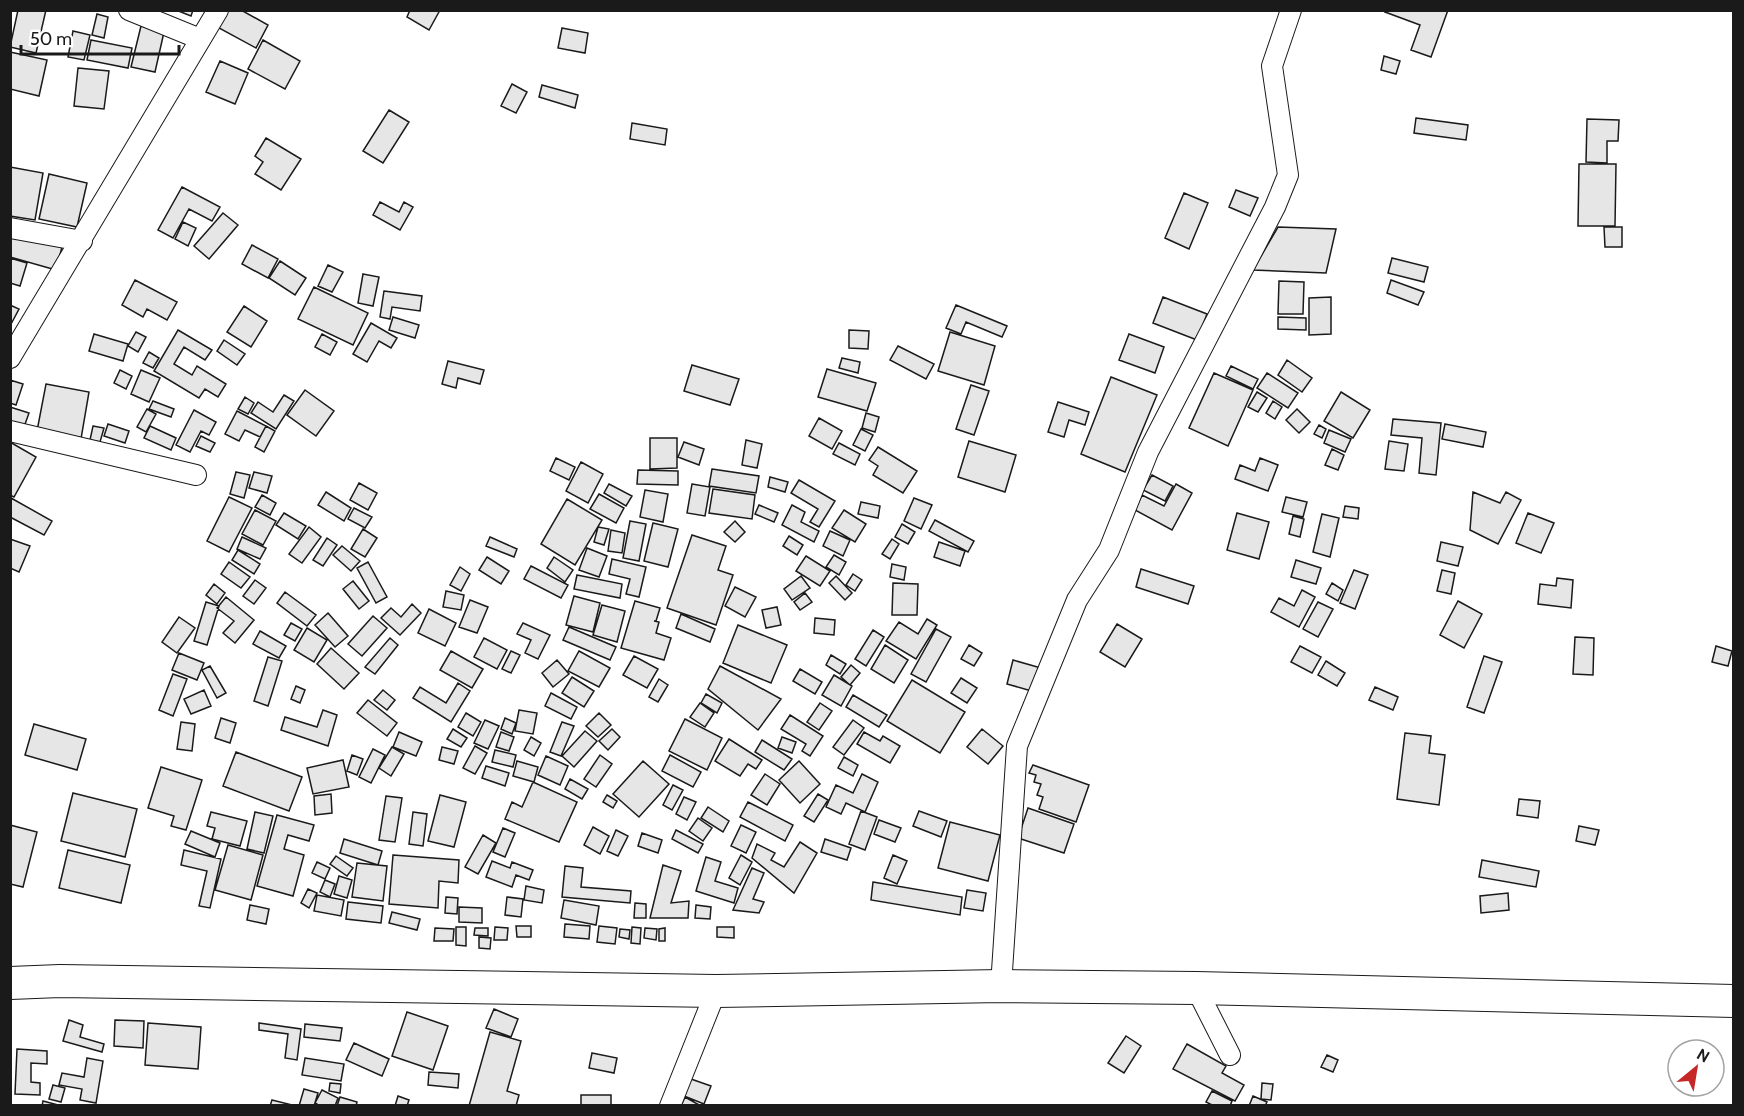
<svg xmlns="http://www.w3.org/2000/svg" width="1744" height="1116" font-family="Cabin,sans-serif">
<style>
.building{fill:#e6e6e6;stroke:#1a1a1a;stroke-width:1.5}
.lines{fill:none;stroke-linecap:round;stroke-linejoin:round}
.minor-casing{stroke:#1a1a1a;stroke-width:22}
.trunk-casing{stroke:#1a1a1a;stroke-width:34}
.minor{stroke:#fff;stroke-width:20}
.trunk{stroke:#fff;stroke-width:32}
</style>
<rect width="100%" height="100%" fill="#fff"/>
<path class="building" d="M18,10h28l-10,43 -26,-6z
M176,10h17l-2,6z
M228,10h13l27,15 -12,23 -37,-20z
M410,10h30l-11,20 -22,-13z
M1386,10h62l-17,47 -20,-7 9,-25 -35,-13z
M97,14l11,3 -4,21 -12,-3z
M141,26l23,6 -9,40 -24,-5z
M562,28l26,5 -3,20 -27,-5z
M73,31l17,4 -6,25 -16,-3z
M91,40l41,8 -4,20 -41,-8z
M263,40l37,21 -15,28 -37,-20z
M10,52l37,8 -8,36 -29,-7z
M1384,56l16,5 -4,13 -15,-4z
M220,61l28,12 -13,31 -29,-12z
M78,68l31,3 -5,38 -30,-3z
M512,84l15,8 -11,21 -15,-7z
M542,85l36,10 -3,13 -36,-11z
M389,110l20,12 -26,41 -20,-12z
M1416,118l52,7 -2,15 -52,-7z
M1587,119l32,1 -1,21h-11v22l-21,-1z
M632,123l35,6 -2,16 -35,-6z
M266,138l35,21 -20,31 -26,-16 8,-12 -8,-6z
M1579,164h37l-1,62h-37z
M10,167l33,6 -8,47 -25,-4z
M49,174l38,9 -10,44 -38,-8z
M182,187l38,20 -8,14 -23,-12 -16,29 -15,-8z
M1236,190l22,8 -8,18 -21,-9z
M1184,193l24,10 -19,46 -24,-11z
M380,202l19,10 5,-10 9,5 -13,23 -27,-15z
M223,213l15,12 -29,34 -15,-13z
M183,222l13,6 -8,18 -13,-7z
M1278,227l58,2 -10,44 -73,-3z
M1604,227h18v20h-17z
M10,233l52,14 -6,23 -46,-13z
M252,245l26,14 -10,19 -26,-14z
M10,258l17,5 -7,23 -10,-3z
M1392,258l36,9 -4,15 -36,-9z
M280,261l26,17 -11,17 -26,-17z
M328,265l15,7 -11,20 -14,-6z
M363,274l16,3 -6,29 -15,-3z
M135,280l42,22 -10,18 -20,-11 -4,8 -21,-12z
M1391,280l33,12 -6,13 -31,-12z
M1279,281l25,1 -1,32h-25z
M314,287l54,26 -15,32 -55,-26z
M384,291l38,5 -2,15 -28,-4 -2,12 -10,-2z
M1163,297l44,17 -10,26 -44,-17z
M1331,297v37l-22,1v-37z
M10,305l9,4 -9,17z
M956,305l51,21 -5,11 -36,-15 -5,12 -15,-6z
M244,306l23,15 -16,26 -24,-15z
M393,317l26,8 -4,13 -26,-8z
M1278,317l28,1v12l-28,-1z
M371,323l26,15 -6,10 -12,-7 -12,21 -14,-8z
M178,330l34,20 -7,10 -21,-13 -10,17 18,11 5,-9 29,18 -8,13 -13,-8 -6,9 -45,-27z
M849,330l20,1 -1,18 -19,-1z
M136,332l10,5 -8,15 -10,-6z
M950,332l45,14 -11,39 -46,-14z
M94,334l34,10 -5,17 -34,-10z
M322,334l15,8 -7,13 -15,-8z
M1129,334l35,13 -9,26 -36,-13z
M224,340l21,14 -8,11 -20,-14z
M898,346l36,18 -8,15 -36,-19z
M149,352l10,6 -6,10 -10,-5z
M842,358l18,4 -2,11 -19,-5z
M1287,360l25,18 -10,14 -24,-17z
M448,361l36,9 -4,14 -22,-6 -2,10 -14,-4z
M692,365l47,14 -9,26 -46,-14z
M1231,366l27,13 -5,10 -27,-13z
M827,369l49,14 -9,28 -49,-14z
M120,370l12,6 -6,13 -12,-6z
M141,370l19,8 -11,24 -18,-8z
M1214,373l39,17 -25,56 -39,-18z
M1267,373l31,20 -10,15 -31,-20z
M1111,377l46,18 -32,77 -44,-18z
M10,380l13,4 -7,21 -6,-2z
M46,384l43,8 -8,47 -44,-8z
M971,385l18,6 -15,44 -18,-6z
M305,390l29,21 -18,25 -29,-21z
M1257,392l10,6 -9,14 -10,-5z
M1341,392l29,18 -17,28 -29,-17z
M284,395l10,6 -18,28 -25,-16 7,-11 15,10z
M245,397l9,6 -6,11 -10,-5z
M153,401l21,8 -3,8 -22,-8z
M1273,401l9,6 -7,12 -9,-6z
M1058,402l31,10 -4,13 -16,-5 -5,17 -16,-5z
M10,407l19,6 -5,14 -14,-4z
M147,409l9,5 -10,18 -9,-5z
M1297,409l13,13 -11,11 -13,-13z
M194,410l22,12 -7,13 -8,-4 -11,21 -14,-7z
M237,411l29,15 -6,11 -15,-7 -6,11 -14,-7z
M866,413l13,4 -4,15 -13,-4z
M819,418l23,13 -10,18 -23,-13z
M1393,419l48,4 -5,52 -17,-2 3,-35 -31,-3z
M108,424l21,7 -4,12 -21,-7z
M1445,424l41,8 -3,15 -41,-8z
M1319,425l7,4 -4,9 -8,-4z
M93,426l11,2 -4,14 -10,-2z
M150,426l26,12 -5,12 -27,-12z
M266,426l9,5 -11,21 -9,-5z
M861,429l12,6 -8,16 -12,-6z
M1329,430l22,9 -6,13 -21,-9z
M201,436l14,7 -5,9 -14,-6z
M650,438h27v30l-27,1z
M746,440l16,4 -5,24 -15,-3z
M969,441l47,14 -11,37 -47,-15z
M1389,441l19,3 -4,27 -19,-2z
M10,442l26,15 -22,40 -4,-2z
M684,442l20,7 -5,16 -21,-8z
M839,443l21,11 -5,11 -22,-11z
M878,447l39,24 -14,22 -30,-18 5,-9 -9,-6z
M1332,449l12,6 -6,15 -13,-5z
M556,458l19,9 -6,13 -19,-9z
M1260,458l18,7 -10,26 -33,-12 5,-14 15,6z
M581,462l22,12 -15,29 -22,-12z
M712,469l47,7 -3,17 -47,-7z
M638,470l40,1v14l-41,-1z
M236,472l14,3 -6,23 -14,-4z
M254,472l18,4 -5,17 -18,-5z
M1152,475l21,11 -8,15 -22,-11z
M770,477l18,5 -3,10 -17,-5z
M799,480l36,21 -16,26 -9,-5 8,-13 -27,-16z
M359,483l18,10 -9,17 -18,-10z
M609,484l23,12 -6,10 -22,-13z
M692,484l18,3 -5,29 -18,-3z
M1176,484l16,9 -20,37 -37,-20 7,-15 22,11z
M713,489l42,6 -3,24 -43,-6z
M645,490l23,4 -5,28 -23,-5z
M326,492l25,16 -7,13 -26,-16z
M1473,492l27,11 6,-11 15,8 -23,44 -28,-14z
M599,494l25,14 -8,15 -26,-14z
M262,495l14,8 -6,12 -15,-8z
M229,497l23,11 -23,44 -22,-11z
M1286,497l21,5 -4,15 -21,-5z
M11,498l41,23 -8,14 -34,-18z
M914,498l18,7 -11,24 -17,-8z
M567,499l35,21 -27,45 -34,-21z
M861,502l19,4 -2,12 -20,-4z
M759,505l19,8 -4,9 -19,-8z
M792,505l13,7 -4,10 18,9 -5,11 -32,-17z
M1345,506l14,2 -1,11 -15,-2z
M354,508l18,9 -7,11 -17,-9z
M255,510l21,11 -13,24 -21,-11z
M844,510l22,14 -11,18 -23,-14z
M284,513l22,13 -8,13 -22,-14z
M1237,513l32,9 -10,37 -32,-9z
M1528,513l26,10 -13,30 -25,-10z
M1322,514l17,4 -9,39 -17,-5z
M1293,516l11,3 -4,18 -11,-3z
M935,520l39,21 -6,11 -39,-21z
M630,521l16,3 -7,37 -16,-3z
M735,521l10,11 -10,10 -11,-10z
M653,523l25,6 -10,38 -24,-6z
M902,524l13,8 -7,12 -13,-7z
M309,527l12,10 -19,26 -13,-9z
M598,527l11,2 -5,16 -10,-3z
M363,529l14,9 -12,19 -14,-8z
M611,530l14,3 -3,20 -14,-2z
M830,531l20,9 -7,16 -20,-10z
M692,535l34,11 -8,24 15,5 -17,50 -49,-17z
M789,536l14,9 -6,10 -14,-9z
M242,537l24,11 -6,11 -23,-10z
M490,537l27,12 -3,8 -28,-11z
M327,538l10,7 -14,21 -10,-6z
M10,539l20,7 -11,26 -9,-4z
M892,539l7,5 -9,15 -8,-5z
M939,542l26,9 -5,15 -26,-9z
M1441,542l22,5 -5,19 -21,-5z
M342,546l18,15 -9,10 -18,-16z
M587,548l20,8 -8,21 -20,-7z
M238,550l22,14 -6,10 -22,-14z
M834,555l12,7 -7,13 -13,-8z
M806,556l24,15 -10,15 -24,-15z
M487,557l22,14 -8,13 -22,-14z
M554,557l19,13 -8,12 -18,-14z
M612,559l34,8 -7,30 -13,-3 4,-15 -21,-5z
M1296,560l25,8 -5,16 -25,-7z
M229,562l21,15 -9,11 -20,-14z
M368,562l19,35 -11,6 -19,-35z
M892,564l14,3 -2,13 -14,-3z
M531,566l37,19 -7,13 -37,-19z
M460,567l10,7 -9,17 -11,-6z
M1141,569l53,17 -6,18 -52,-17z
M1354,570l14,5 -13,34 -15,-6z
M1442,570l13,3 -4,21 -14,-3z
M853,574l9,6 -7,11 -9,-6z
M577,575l45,9 -2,14 -46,-9z
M801,576l9,12 -18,12 -8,-11z
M836,576l16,17 -7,7 -16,-17z
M1557,578l16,2 -2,28 -33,-4 2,-20 16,2z
M255,580l11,8 -12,16 -11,-8z
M353,581l16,20 -10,8 -16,-20z
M893,583l25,1 -1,31h-25z
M1332,583l11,7 -5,11 -12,-7z
M214,584l11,9 -8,11 -11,-9z
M735,587l21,10 -11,20 -20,-11z
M1302,590l13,7 -16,30 -28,-15 8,-14 15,8z
M446,591l18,4 -3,15 -18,-3z
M285,592l31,23 -9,11 -30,-23z
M805,593l7,9 -12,8 -6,-8z
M574,596l26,7 -7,29 -27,-7z
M226,597l28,23 -19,23 -12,-10 11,-12 -17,-13z
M470,600l18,7 -11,26 -18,-6z
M635,601l25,7 -4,13h-2l5,1 -3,11 15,5 -7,22 -43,-12z
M1458,601l24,13 -18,34 -24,-13z
M206,602l13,4 -12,39 -13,-4z
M1318,602l15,7 -15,28 -15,-8z
M412,604l9,9 -21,22 -19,-17 10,-10 10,9z
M602,605l23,6 -8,31 -24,-7z
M777,607l4,18 -15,3 -4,-18z
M429,609l27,14 -11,23 -27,-13z
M328,613l20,23 -13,11 -20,-22z
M681,614l34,15 -5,13 -34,-14z
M373,616l14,12 -25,28 -14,-12z
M179,617l16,11 -18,25 -15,-11z
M815,618l20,2 -1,15 -20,-2z
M927,619l10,6 -21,34 -30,-18 13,-19 19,12z
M291,623l11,6 -7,12 -11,-6z
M523,623l27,12 -12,24 -13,-6 6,-13 -14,-6z
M1117,624l25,15 -17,28 -25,-15z
M738,625l49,20 -16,38 -48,-20z
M569,627l47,20 -6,13 -47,-20z
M307,628l20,12 -13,22 -20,-12z
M936,629l15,8 -25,45 -15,-8z
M873,630l11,7 -18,29 -11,-7z
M260,631l26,15 -7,12 -26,-14z
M1575,637l19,1 -1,37 -20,-1z
M390,638l8,7 -23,29 -10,-7z
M484,638l23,12 -10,19 -23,-12z
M885,645l23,15 -14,23 -23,-14z
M969,645l13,8 -8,13 -13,-7z
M1300,646l21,11 -9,16 -21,-11z
M1716,646l16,5 -4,15 -16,-4z
M331,648l28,25 -15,16 -27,-25z
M451,651l32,18 -11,19 -32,-18z
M511,651l9,4 -9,18 -9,-4z
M579,651l31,17 -11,19 -31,-16z
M179,653l25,10 -7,17 -25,-10z
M831,655l15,9 -6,10 -14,-9z
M634,656l24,13 -11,19 -24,-13z
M1484,656l18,6 -18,51 -17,-6z
M268,657l14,4 -14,45 -14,-5z
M557,660l12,14 -16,13 -11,-14z
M1013,660l28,8 -6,24 -28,-8z
M1326,661l19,12 -8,13 -19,-11z
M851,665l9,8 -10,12 -9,-8z
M210,666l16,27 -9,5 -15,-28z
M720,666l61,33 -23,31 -50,-41z
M800,669l22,13 -7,12 -22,-13z
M173,674l14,5 -14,37 -14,-6z
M834,675l18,11 -11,20 -19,-11z
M572,677l22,14 -10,16 -22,-14z
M961,678l16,10 -10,15 -16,-10z
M659,679l9,6 -10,17 -9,-5z
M912,680l53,32 -25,41 -53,-32z
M458,683l12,8 -19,31 -38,-24 7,-11 26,16z
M296,686l9,4 -5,13 -9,-4z
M1375,687l23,10 -5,13 -24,-10z
M204,690l7,16 -20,8 -7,-15z
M383,690l12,10 -8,10 -13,-10z
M551,693l26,14 -6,12 -26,-13z
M706,694l16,9 -5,10 -16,-10z
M853,695l34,20 -8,12 -33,-20z
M368,700l29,23 -10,13 -30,-23z
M700,703l14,10 -9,14 -15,-10z
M820,703l12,8 -13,19 -12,-8z
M323,710l14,5 -9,31 -47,-16 4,-13 32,10z
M519,710l18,3 -4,21 -18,-3z
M466,713l15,9 -8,14 -15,-9z
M599,713l12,12 -13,12 -12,-11z
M790,715l33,21 -13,20 -8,-5 4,-7 -25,-15z
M221,718l15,5 -6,20 -15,-5z
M505,718l11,5 -4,11 -11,-5z
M685,719l37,19 -15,32 -38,-19z
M485,720l14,6 -11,23 -14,-6z
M853,720l11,8 -20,27 -11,-8z
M181,722l14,2 -3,27 -15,-2z
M562,722l12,4 -13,30 -11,-4z
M34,724l52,15 -9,31 -52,-15z
M453,729l14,9 -6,9 -14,-8z
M612,729l8,8 -12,13 -9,-9z
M982,729l21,17 -15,18 -21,-17z
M585,731l12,10 -23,26 -12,-11z
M399,732l23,10 -6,14 -23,-9z
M501,732l13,5 -5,14 -13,-4z
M864,732l16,9 3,-5 17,10 -10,17 -33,-19z
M1405,733l26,3 -2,17 16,2 -6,50 -42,-6z
M531,737l10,6 -7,13 -10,-6z
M782,737l14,5 -4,11 -14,-5z
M729,739l33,21 -6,9 -8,-5 -8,12 -25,-15z
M762,740l30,19 -8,11 -29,-18z
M475,746l12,7 -12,21 -12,-6z
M392,747l12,7 -13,22 -12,-8z
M442,747l16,4 -4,13 -15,-4z
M373,749l12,6 -14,28 -12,-6z
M495,750l21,5 -3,12 -21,-5z
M236,752l66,25 -13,34 -66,-25z
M352,755l11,4 -6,16 -10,-4z
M600,755l12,9 -16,23 -12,-8z
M670,755l31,17 -8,15 -31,-16z
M546,756l22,10 -8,19 -22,-10z
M844,757l14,8 -5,11 -15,-8z
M343,760l6,27 -36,7 -6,-26z
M517,761l21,6 -4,15 -21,-6z
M643,761l26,23 -30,33 -26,-23z
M799,761l21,23 -20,19 -21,-23z
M1033,765l56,20 -13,37 -37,-13 4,-12 -6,-2 4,-11 -7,-2 2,-7 -7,-2z
M486,766l23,7 -4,13 -23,-8z
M161,767l41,13 -16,50 -15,-4 3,-10 -26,-8z
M765,774l15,10 -13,21 -16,-10z
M862,774l16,8 -13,30 -19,-9 -5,11 -15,-7 10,-22 17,8z
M570,779l18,10 -6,10 -17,-10z
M533,782l44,20 -18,40 -54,-23 7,-17 10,5z
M673,785l10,5 -11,20 -9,-5z
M73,793l64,16 -12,48 -64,-16z
M331,794l1,19 -17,2 -1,-19z
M818,794l10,6 -14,22 -10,-6z
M440,795l26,7 -12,45 -26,-6z
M607,795l10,6 -4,7 -10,-6z
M386,796l16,2 -7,44 -16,-2z
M684,797l12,5 -9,18 -11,-6z
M1519,799l21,2 -2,17 -21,-3z
M748,802l45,23 -8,16 -45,-24z
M708,807l21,14 -6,11 -22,-14z
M1028,808l46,16 -10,29 -46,-15z
M861,811l16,6 -12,33 -16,-6z
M919,811l28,10 -6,16 -28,-11z
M211,812l36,9 -7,25 -28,-7 3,-11 -8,-2z
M255,812l18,4 -9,37 -17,-4z
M413,812l14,2 -4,32 -14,-2z
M277,815l37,10 -5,16 -21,-6 -4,14 20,6 -11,41 -36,-10z
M698,818l14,10 -9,13 -14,-10z
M879,820l22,8 -6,14 -21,-8z
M950,822l50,13 -12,46 -50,-13z
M10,825l27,7 -14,55 -13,-3z
M741,825l15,7 -10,21 -15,-7z
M1579,826l20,4 -4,15 -19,-4z
M593,827l16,9 -9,18 -16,-9z
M503,828l12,5 -10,24 -12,-5z
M616,830l12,6 -10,20 -11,-5z
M676,830l27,14 -5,9 -26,-14z
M191,831l29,12 -5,14 -30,-13z
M642,833l20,7 -4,13 -20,-7z
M483,835l13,8 -18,31 -13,-7z
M344,839l38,12 -4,14 -38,-12z
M825,839l26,9 -4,12 -26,-8z
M800,842l17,11 -23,40 -42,-35 5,-14 18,9 -4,7 13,7z
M228,845l35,10 -12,45 -36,-10z
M68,850l62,15 -9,38 -62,-15z
M184,850l37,9 -11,49 -11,-2 8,-35 -26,-6z
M393,855l66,5 -1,23 -19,-2 -1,27 -49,-4z
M741,855l11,7 -12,23 -11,-7z
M893,855l14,6 -10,23 -13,-6z
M336,856l17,12 -6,8 -17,-12z
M706,857l15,5 -6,19 23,7 -4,15 -38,-12z
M1482,860l57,11 -3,16 -57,-10z
M492,861l18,7 2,-6 21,8 -4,10 -13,-5 -4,12 -26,-10z
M317,862l13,6 -5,11 -13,-6z
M357,863l30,3 -4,35 -31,-4z
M663,865l18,6 -10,32 18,-2 -1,17h-38z
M565,866l18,2 -2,19 50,4 -1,12 -68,-6z
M752,868l12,5 -11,26 11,3 -5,11 -26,-3z
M339,876l13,4 -5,18 -13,-4z
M325,880l10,4 -5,13 -10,-5z
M873,882l89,15 -2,18 -89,-15z
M526,886l18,4 -2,13 -18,-3z
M308,889l9,4 -8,15 -8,-5z
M967,890l19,3 -3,18 -19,-3z
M1508,893l1,17 -28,3 -1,-17z
M317,895l27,5 -3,16 -27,-5z
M446,897l12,1 -1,16 -12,-1z
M507,897l16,2 -2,18 -16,-2z
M564,900l35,6 -3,19 -35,-7z
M348,902l35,4 -2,17 -35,-4z
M635,903l11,1v14h-12z
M250,905l19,4 -3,15 -19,-4z
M696,905l15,2 -1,12 -15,-1z
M459,907l23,1v15l-23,-1z
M392,912l28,7 -3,11 -28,-7z
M565,924l25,2 -1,13 -25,-2z
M516,926h15v11h-14z
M599,926l18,2 -2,16 -18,-2z
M456,927h10v19l-10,-1z
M495,927l13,1 -1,12h-13z
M632,927l9,1 -1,16 -9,-1z
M717,927h17v11l-17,-1z
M435,928l19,1 -1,12h-19z
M475,928h13v8l-14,-1z
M645,928l12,1 -1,11 -12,-2z
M665,928v13h-6v-12z
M620,929l10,1 -1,9 -10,-2z
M479,937l12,1 -1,11 -11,-1z
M494,1009l24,10 -7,18 -25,-9z
M407,1012l41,14 -15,44 -41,-14z
M69,1020l14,5 -3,12 24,7 -2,8 -39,-11z
M115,1020l29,1 -1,27 -29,-2z
M148,1023l53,4 -3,42 -53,-4z
M259,1023l42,6 -4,31 -12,-2 3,-24 -29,-4z
M305,1024l37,4 -2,13 -36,-4z
M490,1032l31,9 -14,50 12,4 -3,11h-47z
M1126,1036l15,10 -17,27 -16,-10z
M354,1043l35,16 -7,17 -36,-16z
M1187,1044l39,22 -4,7 22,12 -9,16 -62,-32z
M17,1049l30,2v13l-16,-1v19l9,1v12l-25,-1z
M592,1053l25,5 -3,15 -25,-5z
M1327,1055l11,5 -5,12 -12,-5z
M87,1058l16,3 -7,42 -16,-3 2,-11 -23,-4 3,-12 22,4z
M305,1058l39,6 -3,17 -39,-6z
M429,1072l30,2 -1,14 -30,-3z
M691,1079l20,7 -7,18 -20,-8z
M330,1083l11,1 -1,9 -11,-2z
M1262,1083l11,1 -2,16 -10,-1z
M53,1085l12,3 -4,14 -12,-3z
M304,1089l14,4 -4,13h-15z
M322,1090l16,8 -3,8h-15l-5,-3z
M1212,1091l20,10 -2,5h-16l-8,-4z
M581,1095h30v11h-30z
M398,1096l11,4 -2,6h-12z
M1253,1096l14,6 -2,4h-16z
M340,1097l17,5 -1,4h-19z
M685,1097l16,9h-20z
M272,1100l24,6h-26z
M43,1101l19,5h-20z"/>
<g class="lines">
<defs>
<path id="minor" d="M129,10l71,29
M10,228l72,13
M10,358l208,-348
M10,431l186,44
M1001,986l16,-240 60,-146 32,-50 39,-98 127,-245 13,-32 -16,-109 19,-56
M1196,988l34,67
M670,1106l46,-115"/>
<path id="trunk" d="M10,983l50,-2 656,10 285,-5 195,2 538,13"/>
</defs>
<use href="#minor" class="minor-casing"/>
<use href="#trunk" class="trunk-casing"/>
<use href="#minor" class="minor"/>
<use href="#trunk" class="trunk"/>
</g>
<rect width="1744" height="1116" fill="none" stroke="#1a1a1a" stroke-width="24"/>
<g transform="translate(1696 1068) rotate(30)"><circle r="28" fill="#ffffff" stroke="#a3a3a3" stroke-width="1.5"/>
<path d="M0-4.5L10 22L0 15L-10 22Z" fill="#c62828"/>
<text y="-9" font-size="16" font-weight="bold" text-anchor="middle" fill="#1a1a1a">N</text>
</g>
<path d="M21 45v9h158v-9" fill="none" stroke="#1a1a1a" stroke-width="3"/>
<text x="30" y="45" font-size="18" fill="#1a1a1a" stroke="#ffffff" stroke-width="4.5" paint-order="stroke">50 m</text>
</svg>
